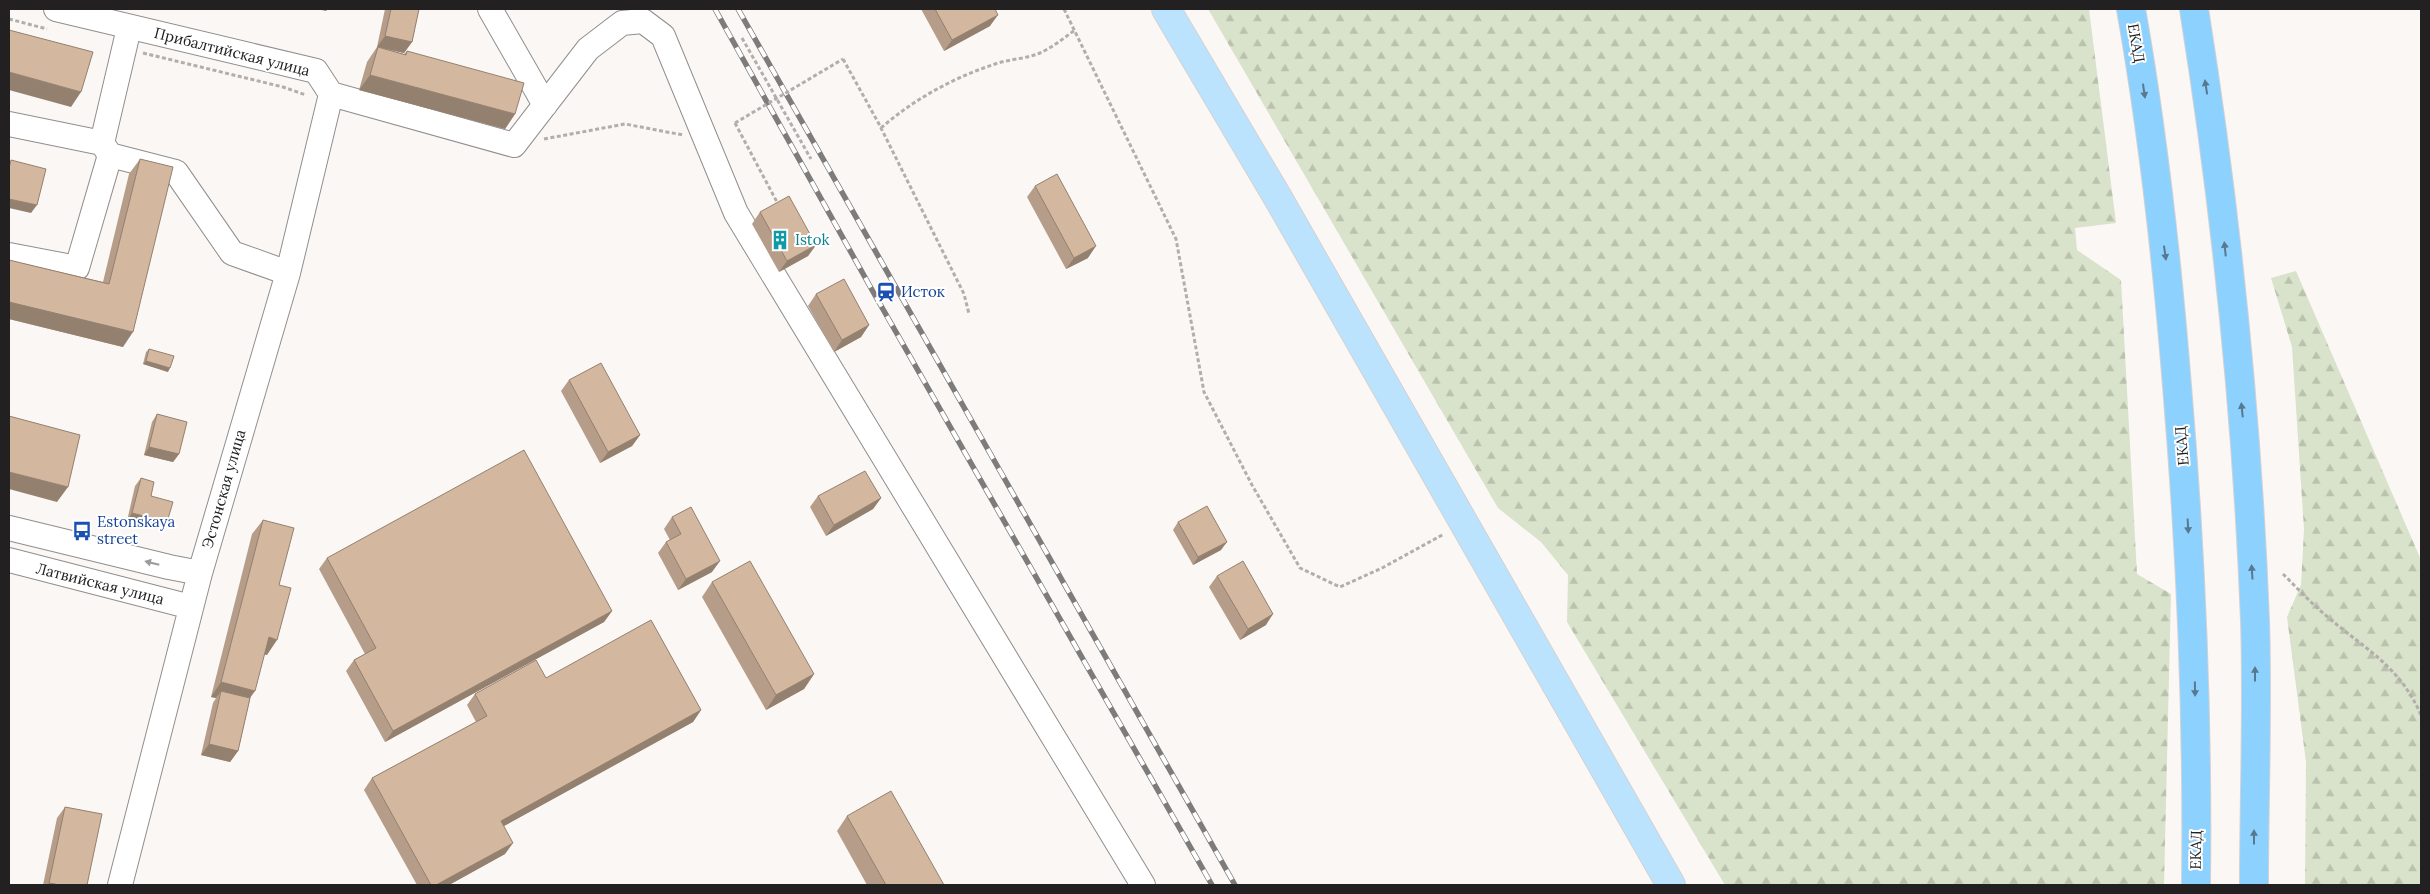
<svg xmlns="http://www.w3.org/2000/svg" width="2430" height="894" font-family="Lora,serif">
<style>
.forest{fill:url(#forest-firs)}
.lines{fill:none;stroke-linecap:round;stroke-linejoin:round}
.minor-casing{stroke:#918e8d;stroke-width:26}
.major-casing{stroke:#d3d2d2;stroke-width:30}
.highway-casing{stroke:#d3d2d2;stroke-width:30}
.path{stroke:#b1aeac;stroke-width:3;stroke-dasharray:4 2.5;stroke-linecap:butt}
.minor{stroke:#fff;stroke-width:24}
.major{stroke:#bbe3fe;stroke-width:28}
.highway{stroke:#8dd1fe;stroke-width:28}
.rail-casing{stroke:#7e7c7b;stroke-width:5.5}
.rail{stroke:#fff;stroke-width:4;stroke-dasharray:11;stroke-linecap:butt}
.path-bridge{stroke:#b1aeac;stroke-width:3;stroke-dasharray:4 2.5;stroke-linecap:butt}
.wall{fill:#b59d89}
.shaded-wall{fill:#94806f}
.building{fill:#d3b79f;stroke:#94806f}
.oneway{fill:#58788f}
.oneway2{fill:#9c9b9b}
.labels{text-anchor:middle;stroke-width:4;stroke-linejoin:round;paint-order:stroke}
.street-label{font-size:15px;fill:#222020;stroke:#fff}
.culture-label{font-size:15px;fill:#0d838f;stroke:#fff;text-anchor:start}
.transit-label{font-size:15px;fill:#164399;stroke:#fff;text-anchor:start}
</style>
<defs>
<pattern id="forest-firs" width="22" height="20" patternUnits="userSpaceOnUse" patternTransform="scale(1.25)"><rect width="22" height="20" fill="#d9e2ca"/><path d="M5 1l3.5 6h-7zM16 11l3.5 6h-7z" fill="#bac2ad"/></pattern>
</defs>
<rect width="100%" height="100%" fill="#fbf7f5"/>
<path class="forest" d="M1208,9h881l27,214 -41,5 2,22 44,30 16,294 34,20 -7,291h-439l-158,-263 1,-47 -27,-33 -43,-34z
M2296,271l125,289v325h-116l1,-123 -19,-145 14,-32 3,-56 -12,-182 -21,-69z"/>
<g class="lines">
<defs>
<path id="minor" d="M56,9l260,62 15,23 183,51 74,-96 34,-26 21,-2 20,15 73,177 407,672
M490,9l55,96
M9,124l93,19
M110,155l-8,-12 27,-115
M9,255l68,13 33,-113 66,17 56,81 56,20
M9,528l160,39 31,6
M9,560l182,47
M120,885l80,-312 88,-300 43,-179"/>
<path id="major" d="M1166,9l112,189 393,687"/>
<path id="highway" d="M2131,9c22,124 36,251 46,377 14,166 21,332 19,499
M2194,9c32,201 53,407 61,611 3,88 -1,177 -1,265"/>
</defs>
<use href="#minor" class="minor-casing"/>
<use href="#major" class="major-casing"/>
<use href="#highway" class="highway-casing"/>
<path class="path" d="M1064,9l112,230 28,153 48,93 48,83 40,19 42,-19 62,-34
M9,19l38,10
M742,38l69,121
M143,53l140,34 23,8
M843,59l36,65 85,170 5,20
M735,123l43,81
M881,128c33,-29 72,-50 114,-64 14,-5 31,-5 45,-11 13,-6 24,-15 35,-23
M544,139l81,-15 58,11
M2283,574c15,15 30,31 47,45 38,32 70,48 91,96"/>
<use href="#minor" class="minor"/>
<use href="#major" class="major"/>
<use href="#highway" class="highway"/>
<defs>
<path id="rail" d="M715,9l161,288 336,588
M738,9l497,876"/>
</defs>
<use href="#rail" class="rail-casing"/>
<use href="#rail" class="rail"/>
<path class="path-bridge" d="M735,123l108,-64"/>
</g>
<path class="wall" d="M385,9h34l-7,33 -8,11 -23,-5 23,6 3,-3 108,63 -10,15 -146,-39 8,-28 10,-15z
M921,9h74l-5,17 -46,25z
M140,159l-17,188 -114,-28v-59l94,22 26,-108z
M1035,186l53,72 -22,11 -39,-72z
M760,212l56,33 -8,11 -29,16 -27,-48z
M816,294l53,31 -8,12 -27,15 -26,-46z
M149,349l19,23 -25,-8 3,-12z
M569,380l71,55 -8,11 -32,17 -39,-72z
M157,414l22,40 -6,8 -29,-7 8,-33z
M141,478l10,18 16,26 -5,8 -35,-9 8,-35z
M818,496l63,2 -8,11 -47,27 -16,-29z
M672,517l40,55 -34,18 -20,-37 8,-11 4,-2 -6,-11z
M263,520l16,65 -12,70 -3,-1 -14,45 -12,52 -8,11 -29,-7 12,-52 3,-5 -5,-1 41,-163z
M1178,522l43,28 -28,15 -20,-35z
M327,558l285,53 -8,11 -219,120 -39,-71 8,-11 11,-6 -46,-85z
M1217,576l49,49 -26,15 -31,-53z
M712,582l102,92 -10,15 -38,21 -64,-113z
M546,678l155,32 -8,12 -189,104 1,28 -56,31h-32l-53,-95 8,-12 104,-56 -9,-17 8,-11z
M65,807l22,78h-44l14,-67z
M847,816l97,69h-77l-30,-54z"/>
<path class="shaded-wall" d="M317,9h11l-2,2z
M998,15l-8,11 -46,25 8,-11z
M385,36l27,6 -8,11 -27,-6z
M9,72l72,20 -10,15 -62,-17z
M370,75l145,39 -10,15 -146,-39z
M9,199l28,6 -6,8 -22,-5z
M816,245l-8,11 -29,16 8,-11z
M1096,246l-8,12 -22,11 8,-11z
M9,302l124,30 -10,15 -114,-28z
M869,325l-8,12 -27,15 8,-12z
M146,361l24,7 -2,4 -25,-8z
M640,435l-8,11 -32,17 8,-11z
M149,447l30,7 -6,8 -29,-7z
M9,472l59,15 -11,15 -48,-13z
M881,498l-8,11 -47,27 8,-11z
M132,513l35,9 -5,8 -35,-9z
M1227,542l-6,8 -28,15 5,-8z
M720,561l-8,11 -34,18 8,-11z
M612,611l-8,11 -219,120 8,-11z
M1273,614l-7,11 -26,15 8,-11z
M269,637l8,3 -10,15 -9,-3z
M814,674l-10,15 -38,21 10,-15z
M221,682l34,9 -10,14 -24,-14 -5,7 -5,-1z
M701,710l-8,12 -200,110 8,-11z
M209,744l29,7 -8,11 -29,-7z
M513,843l-8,11 -56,31h-13z
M49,883l11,2h-12z"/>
<path class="building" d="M391,9h28l-7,33 -27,-6z
M935,9h60l3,6 -46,25z
M9,30l84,22 -12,40 -72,-20z
M378,47l28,8 1,-4 117,32 -9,31 -145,-39z
M140,159l33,8 -40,165 -124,-30v-42l100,24z
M11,160l35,9 -9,36 -28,-6v-31z
M1057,174l39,72 -22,12 -39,-72z
M789,196l27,49 -29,16 -27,-49z
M844,279l25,46 -27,15 -26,-46z
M149,349l25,7 -4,12 -24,-7z
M601,363l39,72 -32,17 -39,-72z
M157,414l30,8 -8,32 -30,-7z
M9,416l71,19 -12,52 -59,-15z
M524,450l88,161 -219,120 -39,-71 22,-12 -49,-90z
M865,471l16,27 -47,27 -16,-29z
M141,478l13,4 -3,14 22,6 -6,20 -35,-9z
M1207,506l20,36 -29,15 -20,-35z
M691,507l29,54 -34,18 -20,-37 15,-8 -9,-17z
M263,520l31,8 -15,57 12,3 -14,52 -8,-3 -14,54 -34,-9z
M750,561l64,113 -38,21 -64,-113z
M1243,561l30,53 -25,15 -31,-53z
M651,620l50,90 -200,111 12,22 -77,42h-5l-59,-107 115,-62 -12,-22 61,-34 10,18z
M221,691l29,7 -12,53 -29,-7z
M891,791l53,94h-58l-39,-69z
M65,807l37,7 -15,71h-27l-11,-2z"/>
<defs><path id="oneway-solid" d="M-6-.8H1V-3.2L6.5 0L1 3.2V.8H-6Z" transform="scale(1.25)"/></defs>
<g class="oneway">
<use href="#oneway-solid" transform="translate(2206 87) rotate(-99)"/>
<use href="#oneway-solid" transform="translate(2144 91) rotate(82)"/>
<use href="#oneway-solid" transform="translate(2225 249) rotate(-96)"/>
<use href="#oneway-solid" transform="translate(2165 253) rotate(82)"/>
<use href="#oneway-solid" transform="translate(2242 410) rotate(-96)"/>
<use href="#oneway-solid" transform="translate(2188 526) rotate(87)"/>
<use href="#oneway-solid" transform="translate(2252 572) rotate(-94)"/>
<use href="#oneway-solid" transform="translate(2255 674) rotate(-90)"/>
<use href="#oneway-solid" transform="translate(2195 689) rotate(89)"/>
<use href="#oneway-solid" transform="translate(2254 837) rotate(-90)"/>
</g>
<use class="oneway2" href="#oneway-solid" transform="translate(152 563) rotate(-166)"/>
<defs>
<symbol id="building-bare" viewBox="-9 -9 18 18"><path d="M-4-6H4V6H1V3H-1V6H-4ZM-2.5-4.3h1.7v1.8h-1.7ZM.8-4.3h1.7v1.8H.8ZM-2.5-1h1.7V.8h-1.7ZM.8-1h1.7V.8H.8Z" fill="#0f9aa8" stroke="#fff" stroke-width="2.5" paint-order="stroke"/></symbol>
<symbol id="station-bare" viewBox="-9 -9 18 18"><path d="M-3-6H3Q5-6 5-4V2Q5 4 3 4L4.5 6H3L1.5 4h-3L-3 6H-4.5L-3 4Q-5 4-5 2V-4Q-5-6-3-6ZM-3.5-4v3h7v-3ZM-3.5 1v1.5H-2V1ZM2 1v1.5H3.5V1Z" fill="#1a4fb4" stroke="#fff" stroke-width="2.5" paint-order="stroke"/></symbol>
<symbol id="bus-bare" viewBox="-9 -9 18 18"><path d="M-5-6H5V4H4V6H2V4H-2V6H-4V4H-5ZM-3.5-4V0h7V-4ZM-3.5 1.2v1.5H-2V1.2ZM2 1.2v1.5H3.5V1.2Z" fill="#1a4fb4" stroke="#fff" stroke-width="2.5" paint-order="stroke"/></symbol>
</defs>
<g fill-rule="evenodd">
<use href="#building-bare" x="766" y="226" width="28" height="28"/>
<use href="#station-bare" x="872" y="278" width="28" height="28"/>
<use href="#bus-bare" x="68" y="517" width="28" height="28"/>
</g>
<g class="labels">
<g class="street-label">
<text transform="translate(2136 43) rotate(80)" y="5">ЕКАД</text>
<text transform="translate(232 52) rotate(14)" y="5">Прибалтийская улица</text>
<text transform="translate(2182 446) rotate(-95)" y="5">ЕКАД</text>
<text transform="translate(224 489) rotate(-74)" y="5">Эстонская улица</text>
<text transform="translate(100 584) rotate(14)" y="5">Латвийская улица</text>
<text transform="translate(2196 850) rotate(-89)" y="5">ЕКАД</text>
</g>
<g class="culture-label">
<text x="795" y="245">Istok</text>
</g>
<g class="transit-label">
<text x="901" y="297">Исток</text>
<text x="97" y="527">Estonskaya<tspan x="97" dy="17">street</tspan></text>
</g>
</g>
<rect width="2430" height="894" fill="none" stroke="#222020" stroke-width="20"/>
</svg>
